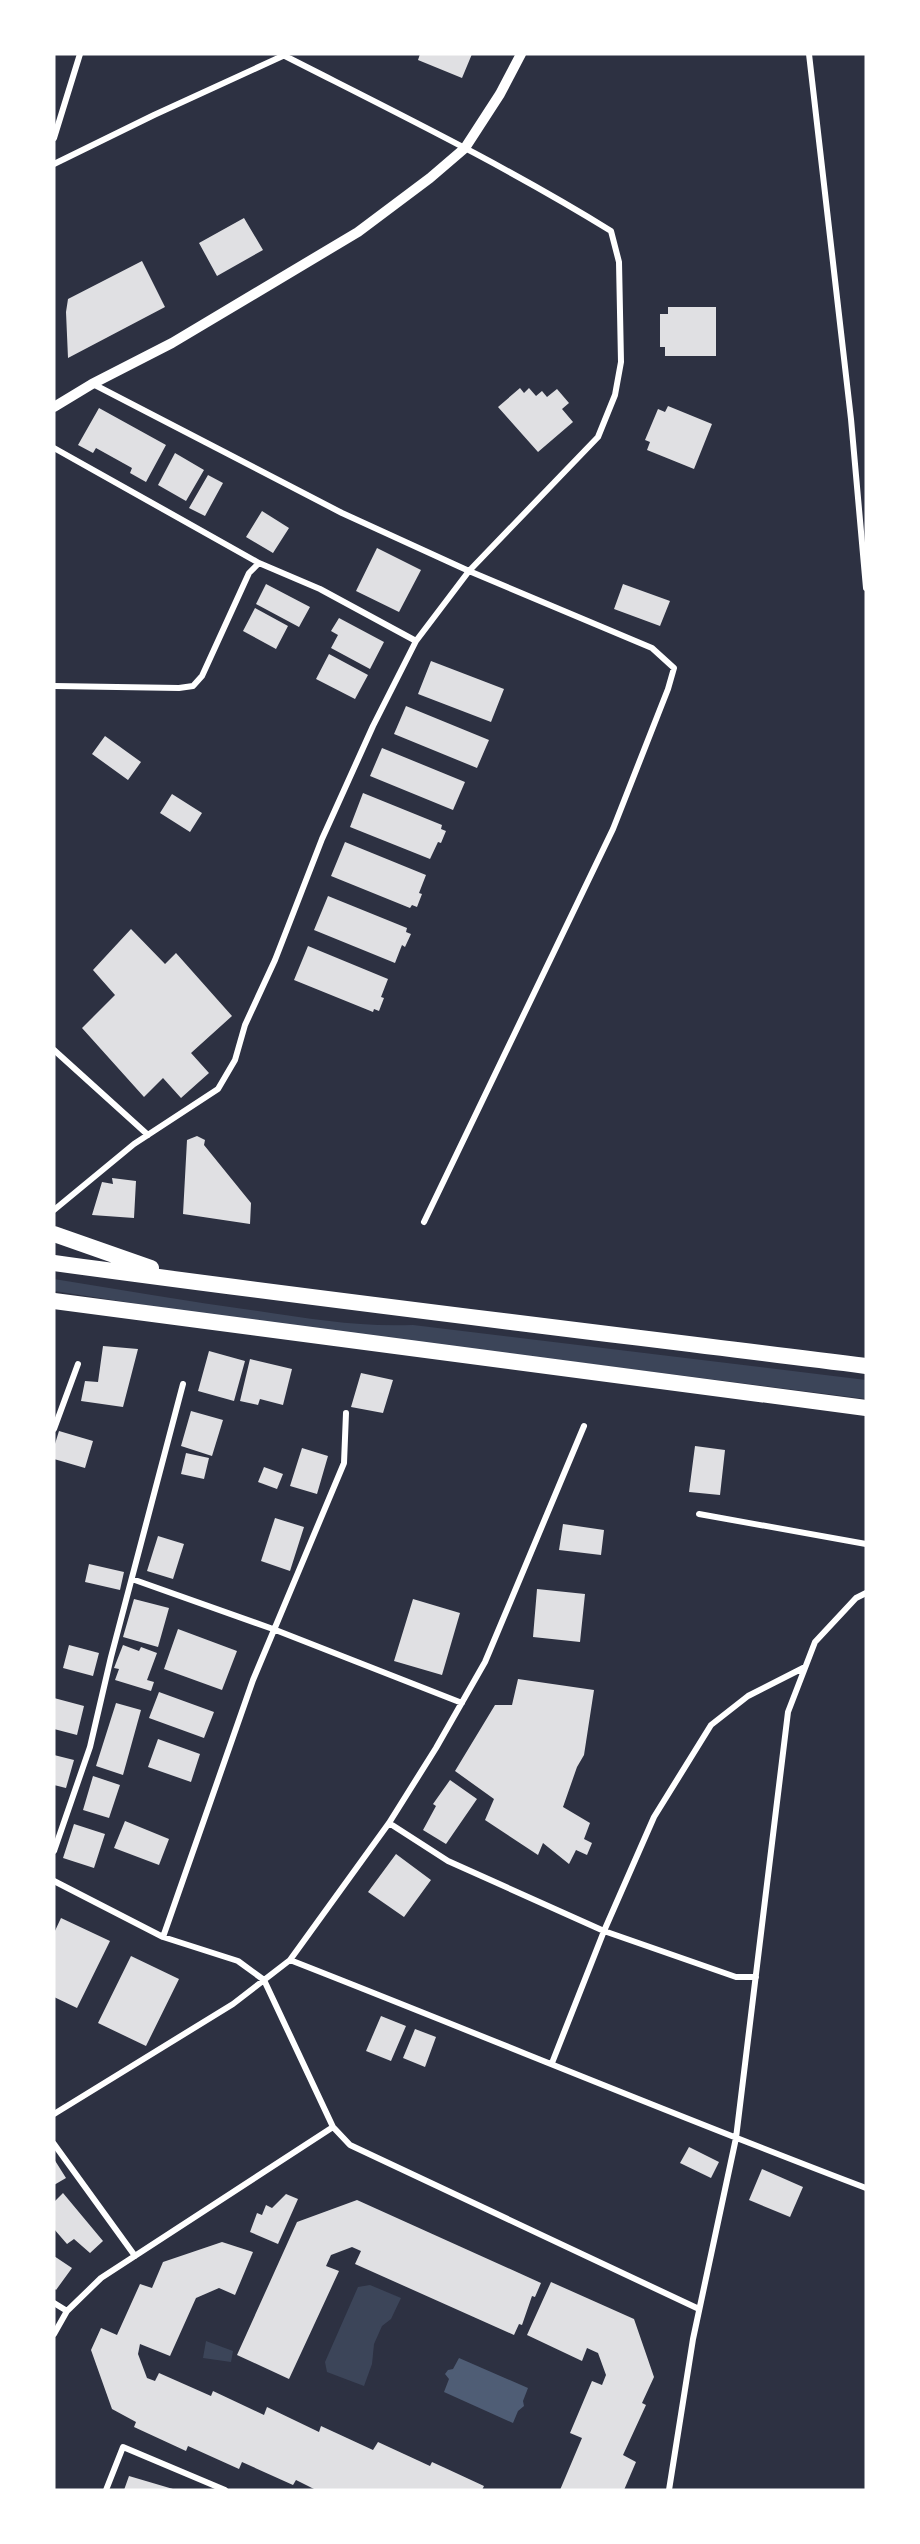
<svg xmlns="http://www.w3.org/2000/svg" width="920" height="2544" font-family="'Space Grotesk',sans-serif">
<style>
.green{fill:#3c4559}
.water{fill:#4f5d75}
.building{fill:#e0e0e3}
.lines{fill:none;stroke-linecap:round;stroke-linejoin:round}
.minor{stroke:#fff;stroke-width:6}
.tertiary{stroke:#fff;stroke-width:10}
.trunk{stroke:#fff;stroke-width:16}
</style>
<rect width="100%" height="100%" fill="#2d3142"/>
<path class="green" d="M54,1279c68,11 136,23 204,32 55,8 99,16 155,14l453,55v19l-630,-80 -182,-28z
M370,2285l31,13 -10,21 -9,7 -8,18 -2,20 -8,22 -37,-14 -2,-10 33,-75z
M206,2341l27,10 -2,11 -28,-4z"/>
<path class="water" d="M459,2358l69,30 -5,13 1,5 -6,5 -5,12 -69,-31 5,-13 -4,-5 3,-4 5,-1z"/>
<path class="building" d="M420,54h52l-10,24 -44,-18z
M244,218l19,32 -46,26 -18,-33z
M142,261l23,46 -97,51 -2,-46 2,-13z
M668,307h48v49h-51v-9h-5v-33h8z
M520,388l4,5 5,-5 7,8 6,-5 5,6 10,-8 12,14 -7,6 11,13 -35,30 -40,-45z
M668,406l44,18 -18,45 -47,-19 3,-8 -5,-2 13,-31 7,3z
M99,408l67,37 -20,37 -16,-9 2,-5 -36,-20 -3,5 -15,-8z
M175,453l29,17 -18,31 -28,-16z
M208,475l15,8 -18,33 -16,-8z
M262,511l27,17 -16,25 -27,-16z
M377,548l44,22 -22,42 -43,-21z
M266,584l44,23 -11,20 -43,-23z
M623,584l47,17 -10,25 -46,-17z
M255,608l33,18 -12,23 -33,-18z
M339,618l45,24 -14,27 -39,-21 7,-13 -7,-4z
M329,654l39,21 -13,24 -39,-20z
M431,661l73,28 -13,33 -73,-28z
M406,706l83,34 -12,28 -83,-34z
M105,736l36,26 -13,18 -36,-26z
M382,748l83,34 -12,28 -83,-34z
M363,793l79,32 -1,4 5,2 -5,12 -3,-1 -8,17 -80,-32z
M172,794l30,19 -12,19 -30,-19z
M345,842l81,33 -7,18 3,1 -5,13 -5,-2 -2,3 -79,-32z
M328,896l79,32 -1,4 5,2 -6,13 -3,-2 -7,18 -81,-33z
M131,929l34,35 11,-11 56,63 -41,37 18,20 -28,25 -18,-20 -19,19 -62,-69 33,-33 -22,-25z
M308,946l80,33 -7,18 3,1 -5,13 -5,-2 -1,3 -79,-32z
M197,1136l8,4 -1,5 47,58 -1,21 -67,-10 4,-74z
M112,1178l24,3 -2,37 -42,-3 10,-33 11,2z
M103,1346l35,3 -15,58 -42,-6 4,-20 13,1z
M209,1351l36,10 -11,40 -36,-10z
M250,1359l42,10 -9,36 -23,-6 -2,6 -18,-4z
M361,1373l32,7 -10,33 -32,-6z
M191,1411l32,9 -11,36 -31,-10z
M59,1431l34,10 -8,27 -31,-9v-12z
M695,1446l30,4 -5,45 -31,-3z
M302,1448l26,8 -11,38 -27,-8z
M186,1453l23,5 -5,21 -23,-5z
M264,1467l19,7 -6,15 -19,-7z
M275,1518l29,9 -14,44 -29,-10z
M563,1524l41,6 -3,25 -42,-5z
M158,1536l26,8 -11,35 -26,-8z
M89,1564l35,8 -4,18 -35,-8z
M537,1589l48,5 -5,48 -47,-5z
M134,1599l35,9 -11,39 -35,-10z
M413,1599l47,14 -18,62 -48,-14z
M178,1629l59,22 -15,39 -58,-21z
M69,1645l30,8 -6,23 -30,-8z
M123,1645l16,6 2,-4 16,6 -10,27 7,2 -3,9 -36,-11 4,-11 -5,-1z
M518,1679l76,11 -10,65 -7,12 -14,40 27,16 -6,16 8,4 -5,12 -11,-5 -7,14 -26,-21 -5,12 -53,-35 9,-21 -39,-28 40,-66h17z
M159,1692l55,20 -10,26 -55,-20z
M54,1698l30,8 -7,29 -23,-6z
M116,1703l25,7 -18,65 -27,-9z
M158,1739l42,15 -9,28 -43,-15z
M54,1755l20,5 -8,28 -12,-3z
M93,1776l27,9 -11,33 -26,-8z
M450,1780l27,19 -31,45 -23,-14 13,-24 -3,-2z
M125,1821l44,18 -10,26 -45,-17z
M74,1824l31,10 -11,34 -31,-10z
M396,1854l35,26 -27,37 -36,-25z
M61,1918l49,23 -33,67 -23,-11v-64z
M131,1956l48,23 -33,67 -48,-23z
M381,2016l25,10 -15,35 -25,-10z
M415,2029l21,8 -11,30 -22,-9z
M689,2147l30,15 -8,16 -31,-15z
M54,2159l12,19 -12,7z
M762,2169l41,18 -13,30 -41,-17z
M63,2193l40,48 -13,12 -16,-14 -7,5 -13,-15v-27z
M286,2194l12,5 -20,45 -28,-12 7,-19 5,2 4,-10 6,3z
M357,2200l184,83 -6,14 -3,-1 -10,29 -3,-1 -5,11 -159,-71 6,-13 -9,-4 -21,8 -5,11 13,5 -50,108 -52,-24 60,-133z
M222,2242l31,10 -18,43 -16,-7 -23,10 -26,58 -30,-12 -2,10 9,24 8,3 4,-8 52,23 2,-5 51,24 3,-8 52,25 2,-6 52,24 5,-8 52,24 2,-4 11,5 41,19 -2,4h-166l-20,-10 -3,5 -51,-23 -3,7 -51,-23 -2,5 -52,-24 2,-5 -24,-13 -21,-59 10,-22 16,7 23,-51 12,4 11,-26z
M54,2256l18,12 -16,22 -2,-2z
M551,2282l83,37 20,58 -12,26 4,2 -23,50 13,7 -12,28h-64l22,-52 -12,-5 22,-52 10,4 4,-10 -8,-22 -11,-5 -5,13 -55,-26z
M129,2476l44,13v1h-49z"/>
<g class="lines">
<path class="minor" d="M809,54l42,365 15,169
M54,138l26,-84
M54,164l100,-49 133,-61
M93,384l249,129 127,58 183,77 22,20 -6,21 -55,140 -189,393
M54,448l205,115
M54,686l125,2 14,-2 9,-10 47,-103 10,-10 61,26 96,52
M54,1050l94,85
M54,1210l80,-66 84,-55 17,-29 10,-35 30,-65 47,-121 51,-113 43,-85 53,-70 129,-134 17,-42 6,-33 -2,-100 -8,-31c-105,-65 -216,-119 -326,-175
M54,1429l24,-65
M699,1514l167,30
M132,1579l141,50 189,74
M389,1823l59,38 156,70 132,46h20
M54,1851l36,-104 21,-90 72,-273
M54,1881l109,56 75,24 26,19 69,147 17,18 349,164
M163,1937l90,-257 91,-217 2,-50
M290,1960c192,75 383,155 576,228
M552,2063l52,-132 50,-114 57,-92 37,-29 57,-29
M54,2114l179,-110 57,-44 99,-137 47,-75 49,-86 99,-236
M54,2144l81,112
M54,2303l13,8
M54,2334l13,-23 34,-33 232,-151
M106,2490l17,-43 102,43
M669,2490l24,-151 43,-201 52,-426 27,-70 41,-44 10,-5"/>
<path class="tertiary" d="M54,407l38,-23 80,-41 186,-111 72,-54 35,-30 35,-54 21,-40"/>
<path class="trunk" d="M54,1234l97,34
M54,1263c270,37 541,69 812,103
M54,1301l812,107"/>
</g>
<rect width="920" height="2544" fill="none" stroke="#ffffff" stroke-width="111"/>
</svg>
